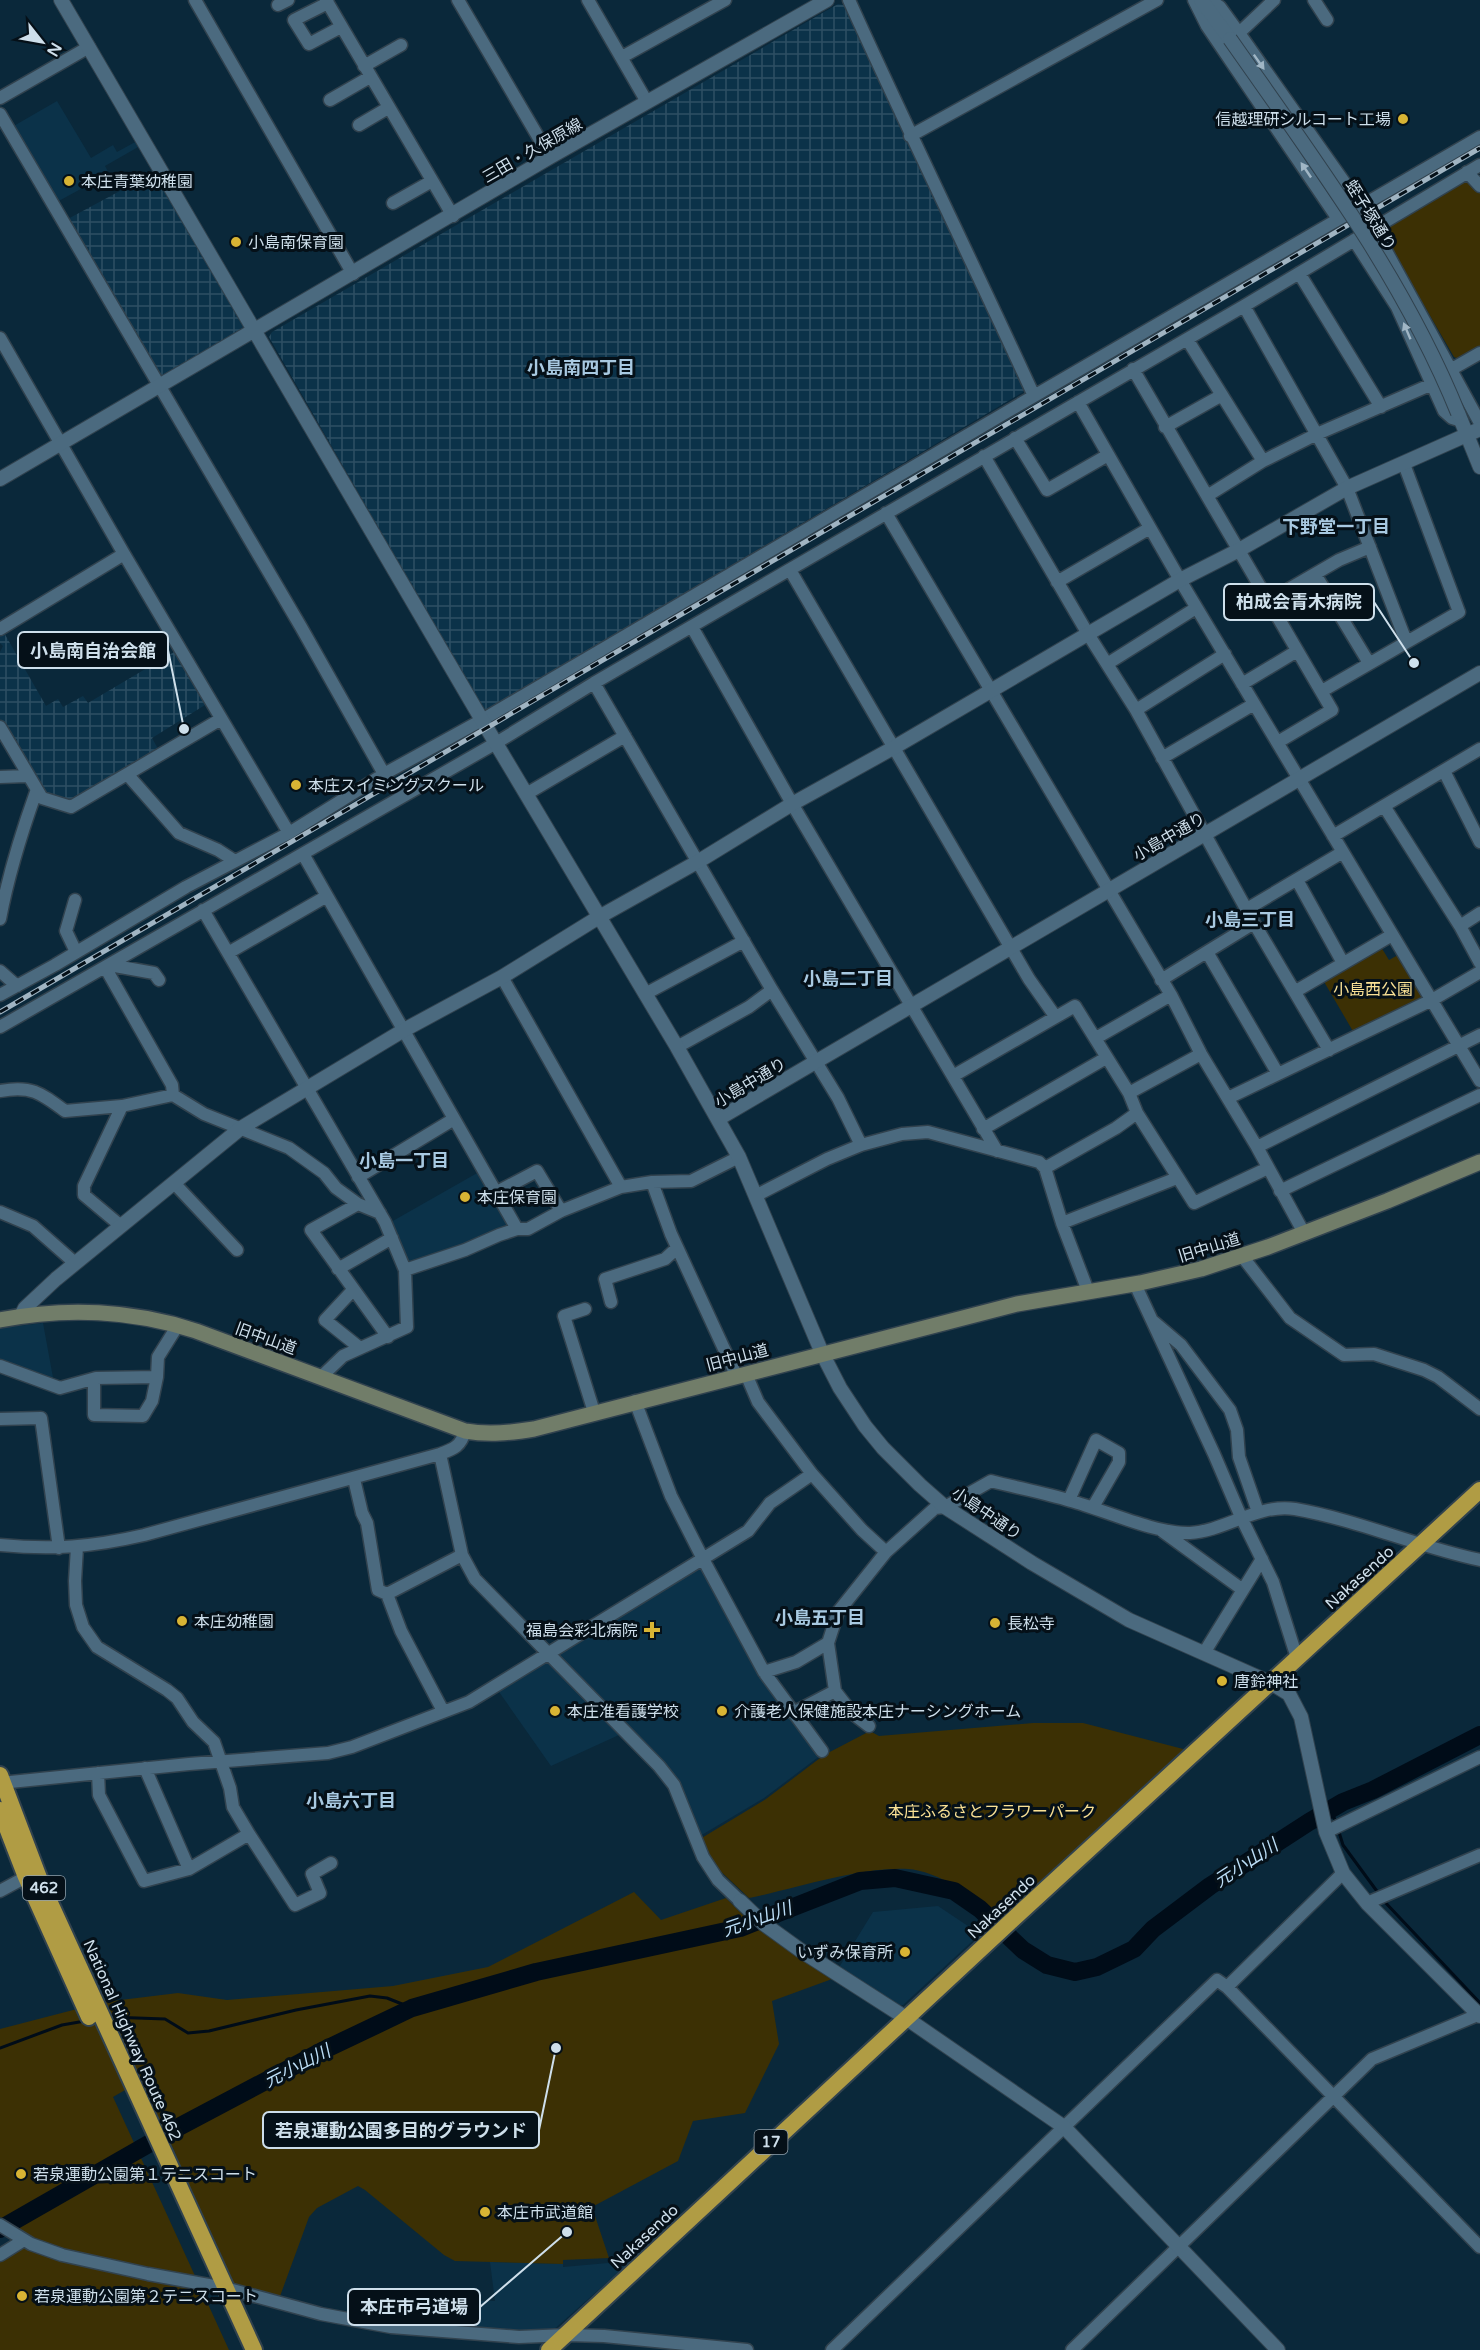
<svg xmlns="http://www.w3.org/2000/svg" width="1480" height="2350" font-family="'Varela Round','Noto Sans JP',sans-serif">
<style>
.built{fill:#0b3249}
.industrial{fill:url(#industrial-grid)}
.park{fill:#3c3004}
.lines{fill:none;stroke-linecap:round;stroke-linejoin:round}
.stream{stroke:#000c18;stroke-width:3}
.river{stroke:#000c18;stroke-width:18}
.minor-casing{stroke:#31424e;stroke-width:15}
.tertiary-casing{stroke:#31424e;stroke-width:16}
.secondary-casing{stroke:#31424e;stroke-width:18}
.trunk-casing{stroke:#31424e;stroke-width:20}
.minor{stroke:#4b6a7f;stroke-width:12}
.tertiary{stroke:#4b6a7f;stroke-width:14}
.secondary{stroke:#717d69;stroke-width:15}
.trunk{stroke:#b09c44;stroke-width:16}
.rail-casing{stroke:#a0b4c2;stroke-width:5}
.rail{stroke:#051018;stroke-width:3;stroke-dasharray:9;stroke-linecap:butt}
.tertiary-bridge-casing{stroke:#31424e;stroke-width:16;stroke-linecap:butt}
.tertiary-bridge{stroke:#4b6a7f;stroke-width:14}
.oneway{fill:#a0b6c5}
.poi-dot{fill:#d8b434;stroke:#051018;stroke-width:2}
.labels{text-anchor:middle;stroke-width:6;stroke-linejoin:round;paint-order:stroke}
.shield{fill:#051018;stroke:#92a1ac;stroke-width:1.5}
.shield-label{font-size:15px;font-weight:bold;fill:#cedfeb}
.poi-label{font-size:16px;fill:#cedfeb;stroke:#051018;text-anchor:start}
.street-label{font-size:16px;fill:#cedfeb;stroke:#051018}
.park-label{font-size:16px;fill:#fae195;stroke:#051018}
.neighbourhood-label{font-size:18px;font-weight:bold;fill:#a8c9e1;stroke:#051018}
.water-label{font-size:18px;font-style:italic;fill:#bbddf6;stroke:#051018}
.leader{fill:none;stroke:#cedfeb;stroke-width:2}
.callout-dot{fill:#cedfeb;stroke:#051018;stroke-width:2}
.callout{fill:#051018;stroke:#cedfeb;stroke-width:2}
.callout-label{font-size:18px;text-anchor:middle;font-weight:bold;fill:#cedfeb}
</style>
<defs>
<pattern id="industrial-grid" width="8" height="8" patternUnits="userSpaceOnUse" patternTransform="scale(1.5)"><rect width="8" height="8" fill="#0b3249"/><path d="M0 4h8M4 0v8" fill="none" stroke="#2d4f63"/></pattern>
</defs>
<rect width="100%" height="100%" fill="#0a283a"/>
<path class="built" d="M57,101l34,57 22,-13 4,7 20,-11 3,5 -35,20 7,13 -8,4 -3,-5 -46,25 -43,-76z
M479,1172l33,54 -105,42 -16,-46z
M43,1323l11,60 -54,-18v-37z
M700,1565l121,190 -57,43 -64,38 -14,-33 -132,-148z
M543,1661h7l70,71 -1,3 -68,31 -54,-77z
M938,1906l42,28 -77,71h-6l-59,-36 35,-57z
M631,2261l-80,71 -111,-7 2,-25 53,1 -5,-39 73,2v3z"/>
<path class="industrial" d="M838,4l6,1 181,381 -2,6 -539,320 -215,-375 3,-5z
M157,171l89,156 -87,50 -93,-157z
M3,631l43,75 12,-7 5,8 20,-11 5,7 86,-51 31,53 -53,33 6,11 -88,54 -26,-7 -44,-77v-67l3,-6 -3,-3v-9z"/>
<path class="park" d="M1465,182l6,1 9,9v157l-21,10 -5,-2 -72,-124 4,-7z
M1381,947l8,13 9,-5 26,41 -3,6 -67,31 -31,-53z
M1033,1723h50l104,27 -184,166c-22,-16 -68,-46 -95,-47 -50,-2 -109,19 -159,29l-34,-32 -15,-27 66,-40 58,-44 46,-24 9,5z
M634,1892l27,28 65,-22 30,30 76,51 -60,22 7,43 -34,69 -52,8 -15,40 -86,46 17,51 -46,2v4l-108,-3 -11,-6 -79,-65 -7,-4 -41,22 -8,9 -30,82 -50,-13 -55,-136 -35,-68 -26,15 116,253h-229v-88l25,-15 4,-10 -29,-20v-188l104,-27 74,-9 49,7 166,-14 95,-19z"/>
<g class="lines">
<path class="stream" d="M1331,1809l5,14
M1338,1829l5,16 36,49
M1383,1900l97,103
M109,2017l56,2 23,14 21,-2 87,-21 74,-14 17,2 25,10
M0,2048l62,-23 23,-4"/>
<path class="river" d="M0,2229l173,-99 151,-80 88,-42 124,-36 204,-44 120,-47 35,-3 59,13 26,18 43,41 24,15 28,7 22,-5 37,-18 19,-20 57,-43 99,-64 34,-20 30,-12 107,-55"/>
<defs>
<path id="minor" d="M195,0l158,274
M326,0l127,216
M458,0l92,157
M588,0l59,102
M849,0c60,133 124,263 185,396
M1194,0l13,26 131,193
M1210,0l10,7 19,26 122,173
M1314,0l13,20
M328,3l-34,17 15,24 32,-17
M278,5l10,-5
M1239,33l35,-33
M622,57l103,-57
M364,66l37,-21
M0,98l89,-51
M330,100l40,-23
M0,114l301,513 83,147
M359,125l29,-17
M910,136l247,-136
M1467,172l13,14
M393,203l39,-22
M1373,227l107,196
M1354,240l43,67 47,104 8,7 10,3
M1299,273l82,134
M1244,306l103,182 59,153
M0,338l124,216 165,279
M1187,339l76,122
M1133,369l199,341 -54,32
M1452,369l28,-16
M1078,402l102,178 300,501
M1165,427l57,-32
M1015,438l32,52 61,-35
M984,456l104,178 48,76 118,213 75,127
M1207,496l56,-35 54,-27 113,-49
M886,513l285,482 30,59 56,93 47,86
M790,570l239,409 26,37
M1315,574l54,89
M1057,582l93,-54
M1268,601l71,-41 31,-13
M692,627l102,180 203,344
M0,629l124,-75
M1107,664l89,-56
M594,683l178,307 66,108 23,47
M1242,684l55,-33
M1322,691l137,-79 -55,-148
M1136,710l89,-56
M0,727l42,71 29,9 150,-88
M1162,758l92,-54
M1444,771l36,71
M127,774l52,59 39,17 17,11
M0,777l27,-1
M528,793l97,-57
M1384,806l76,120 20,37
M1333,836l147,-87
M303,854l214,375
M1297,880l46,83
M75,900l-9,31 10,21
M1247,909l96,-57
M203,910l182,312 20,48 2,57 -64,29 -23,22
M0,919c8,-43 21,-85 36,-127
M1460,926l20,-13
M1207,952l71,122
M228,953l99,-57
M112,963l3,3 39,7 5,7
M105,967l67,118 1,10
M0,971l17,15
M502,977l119,210
M1161,980l93,-57
M1296,991l96,-56
M645,994l99,-53
M0,995l55,-30 131,-78 103,-54 95,-59 98,-54 552,-324 446,-259
M0,1027l496,-284 98,-60 650,-377 236,-141
M1096,1038l75,-43
M677,1047l72,-40 23,-17
M953,1076l122,-70 54,87 8,20 57,90 74,-35
M0,1091c31,-6 41,2 65,20l57,-5 51,-11 31,19 85,34 35,25 12,15 22,16 22,9
M1129,1093l72,-39
M1228,1098l204,-98 48,-28
M983,1129l123,-71
M1257,1147l223,-112
M1045,1168l71,-40 21,-15
M358,1177l96,-58
M652,1182l19,52 66,143
M174,1183l63,67
M1280,1191l200,-96
M495,1193l42,-22 24,40
M757,1195l70,-36 34,-14 41,-11 26,-2 111,30 6,6 17,55 26,68
M358,1204l-47,26 77,107
M0,1212l33,14 42,37
M1062,1223l115,-45
M121,1226l-37,-31v-9l38,-80
M1242,1256l48,62 54,37 30,-1 50,16 14,7 42,32
M338,1269l54,-31
M405,1270l60,-20 34,-15 18,-6h11l33,-18 60,-24 31,-5 39,-1 48,-24
M1135,1284l79,170 27,63 32,65 24,76
M353,1290l-28,30 35,28
M611,1302l-6,-23 60,-20 12,-11
M585,1309l-21,7 30,96
M1154,1322l27,23 49,65 7,20 2,27 19,55
M0,1366l60,22 36,-10 61,-1 1,-20 20,-32
M746,1374l12,28 54,72 50,56 24,22
M94,1379v36l49,1 9,-15 5,-24
M635,1401l36,95 32,63 61,113 58,79
M0,1419l41,-1 18,130
M440,1454l22,101 13,24 184,187 15,19 29,72 15,23 22,21
M354,1479l8,34 5,10 11,67 9,4 75,-39
M1069,1500l27,-60 23,13v9l-26,45
M1162,1531l81,59
M0,1545c53,5 92,2 144,-10l296,-81c14,-5 21,-8 25,-23
M77,1547l-2,34 1,24 7,22 14,20 70,43 10,8 16,24 21,20 16,46 3,19 16,27 -60,35 -45,12 -45,-86 -1,-22
M387,1594l14,37 42,80
M1204,1653l58,-94
M764,1672l32,-10 32,-19
M793,1713l42,-22
M869,1726l-17,-13 -17,-22 -7,-48 10,-31 48,-60 49,-44 10,-1 46,-26c27,7 54,12 80,20 33,9 85,33 119,32 35,-2 69,-30 105,-24 63,11 123,38 185,51
M145,1768l44,101
M0,1783l189,-19 139,-11 24,-6 117,-45 279,-171 22,-28 42,-29
M1326,1832l154,-75
M249,1834l46,71 25,-12 -8,-19 19,-11
M0,1891l26,-14
M1367,1903l113,-48
M1227,1987l116,-114
M0,2225l31,19 31,11 86,19 77,14 96,26 70,13 128,10 48,-2 37,1 143,14
M0,2255l24,-15
M832,2350l385,-370 10,7 253,260
M1072,2350l300,-291 108,-45"/>
<path id="tertiary" d="M61,0l421,720 195,327 62,110 83,196 18,35 25,38 18,22 37,37 25,22 87,56 97,57 142,63 18,11 12,23 25,115 17,41 24,30 113,113
M1201,0l29,39
M1458,413l22,54
M0,479l550,-322 277,-157
M718,1119l762,-446
M21,1316l4,-8 31,-29 185,-151 163,-98 98,-53 97,-60 100,-56 93,-57 101,-56 287,-168 59,-30 108,-62 133,-59
M740,1901l24,23 36,26 106,68 158,109 214,223"/>
<path id="secondary" d="M0,1320c65,-13 133,-10 196,11l269,100c24,4 45,2 69,-2l483,-125 123,-21 61,-14 67,-22 119,-46 93,-39"/>
<path id="trunk" d="M0,1775l41,108 213,467
M0,1810l26,67 63,140
M549,2350l461,-428 470,-432"/>
</defs>
<use href="#minor" class="minor-casing"/>
<use href="#tertiary" class="tertiary-casing"/>
<use href="#secondary" class="secondary-casing"/>
<use href="#trunk" class="trunk-casing"/>
<use href="#minor" class="minor"/>
<use href="#tertiary" class="tertiary"/>
<use href="#secondary" class="secondary"/>
<use href="#trunk" class="trunk"/>
<defs>
<path id="rail" d="M0,1012l1480,-864"/>
</defs>
<use href="#rail" class="rail-casing"/>
<use href="#rail" class="rail"/>
<defs>
<path id="tertiary-bridge" d="M1230,39c84,120 173,238 228,374"/>
</defs>
<use href="#tertiary-bridge" class="tertiary-bridge-casing"/>
<use href="#tertiary-bridge" class="tertiary-bridge"/>
</g>
<defs><path id="oneway-solid" d="M-6-.8H1V-3.2L6.5 0L1 3.2V.8H-6Z" transform="scale(1.5)"/></defs>
<g class="oneway">
<use href="#oneway-solid" transform="translate(1259 62) rotate(55)"/>
<use href="#oneway-solid" transform="translate(1306 170) rotate(-124)"/>
<use href="#oneway-solid" transform="translate(1407 331) rotate(-113)"/>
</g>
<g class="poi-dot">
<circle cx="1403" cy="119" r="6"/>
<circle cx="69" cy="181" r="6"/>
<circle cx="236" cy="242" r="6"/>
<circle cx="296" cy="785" r="6"/>
<circle cx="465" cy="1197" r="6"/>
<circle cx="182" cy="1621" r="6"/>
<circle cx="995" cy="1623" r="6"/>
<path d="M649 1621h6v6h6v6h-6v6h-6v-6h-6v-6h6z"/>
<circle cx="1222" cy="1681" r="6"/>
<circle cx="555" cy="1711" r="6"/>
<circle cx="722" cy="1711" r="6"/>
<circle cx="905" cy="1952" r="6"/>
<circle cx="21" cy="2174" r="6"/>
<circle cx="485" cy="2212" r="6"/>
<circle cx="22" cy="2296" r="6"/>
</g>
<g class="labels">
<g class="shield">
<rect x="23" y="1876" width="42" height="24" rx="4.5"/>
<rect x="754.5" y="2130" width="33" height="24" rx="4.5"/>
</g>
<g class="shield-label">
<text x="44" y="1893">462</text>
<text x="771" y="2147">17</text>
</g>
<g class="poi-label">
<text x="1391" y="125" text-anchor="end">信越理研シルコート工場</text>
<text x="81" y="187">本庄青葉幼稚園</text>
<text x="248" y="248">小島南保育園</text>
<text x="308" y="791">本庄スイミングスクール</text>
<text x="477" y="1203">本庄保育園</text>
<text x="194" y="1627">本庄幼稚園</text>
<text x="1007" y="1629">長松寺</text>
<text x="638" y="1636" text-anchor="end">福島会彩北病院</text>
<text x="1234" y="1687">唐鈴神社</text>
<text x="567" y="1717">本庄准看護学校</text>
<text x="734" y="1717">介護老人保健施設本庄ナーシングホーム</text>
<text x="893" y="1958" text-anchor="end">いずみ保育所</text>
<text x="33" y="2180">若泉運動公園第１テニスコート</text>
<text x="497" y="2218">本庄市武道館</text>
<text x="34" y="2302">若泉運動公園第２テニスコート</text>
</g>
<g class="street-label">
<text transform="translate(532 150) rotate(-30)" y="6">三田・久保原線</text>
<text transform="translate(1371 215) rotate(58)" y="6">蛭子塚通り</text>
<text transform="translate(1169 836) rotate(-30)" y="6">小島中通り</text>
<text transform="translate(750 1082) rotate(-31)" y="6">小島中通り</text>
<text transform="translate(1209 1247) rotate(-17)" y="6">旧中山道</text>
<text transform="translate(266 1338) rotate(20)" y="6">旧中山道</text>
<text transform="translate(737 1357) rotate(-15)" y="6">旧中山道</text>
<text transform="translate(987 1513) rotate(34)" y="6">小島中通り</text>
<text transform="translate(1359 1577) rotate(-42)" y="6">Nakasendo</text>
<text transform="translate(1001 1906) rotate(-43)" y="6">Nakasendo</text>
<text transform="translate(133 2040) rotate(66)" y="6">National Highway Route 462</text>
<text transform="translate(644 2236) rotate(-43)" y="6">Nakasendo</text>
</g>
<g class="park-label">
<text x="1373" y="995">小島西公園</text>
<text x="992" y="1817">本庄ふるさとフラワーパーク</text>
</g>
<g class="neighbourhood-label">
<text x="581" y="374">小島南四丁目</text>
<text x="1336" y="533">下野堂一丁目</text>
<text x="1250" y="926">小島三丁目</text>
<text x="848" y="985">小島二丁目</text>
<text x="404" y="1167">小島一丁目</text>
<text x="820" y="1624">小島五丁目</text>
<text x="351" y="1807">小島六丁目</text>
</g>
<g class="water-label">
<text transform="translate(1246 1863) rotate(-33)" y="6">元小山川</text>
<text transform="translate(757 1919) rotate(-19)" y="6">元小山川</text>
<text transform="translate(297 2066) rotate(-27)" y="6">元小山川</text>
</g>
</g>
<path class="leader" d="M1414 663L1374 602M184 729L168 650M556 2048L539 2130M567 2232L480 2307"/>
<g class="callout-dot">
<circle cx="1414" cy="663" r="6"/>
<circle cx="184" cy="729" r="6"/>
<circle cx="556" cy="2048" r="6"/>
<circle cx="567" cy="2232" r="6"/>
</g>
<g class="callout">
<rect x="1224" y="584" width="150" height="36" rx="6"/>
<rect x="18" y="632" width="150" height="36" rx="6"/>
<rect x="263" y="2112" width="276" height="36" rx="6"/>
<rect x="348" y="2289" width="132" height="36" rx="6"/>
</g>
<g class="callout-label">
<text x="1299" y="608">柏成会青木病院</text>
<text x="93" y="657">小島南自治会館</text>
<text x="401" y="2137">若泉運動公園多目的グラウンド</text>
<text x="414" y="2313">本庄市弓道場</text>
</g>
<g transform="translate(42 42) rotate(121)" stroke="#051018" stroke-width="4.5" paint-order="stroke">
<path d="M0-4.5L10 22L0 15L-10 22Z" fill="#cedfeb"/>
<text y="-9" font-size="16" font-weight="bold" text-anchor="middle" fill="#cedfeb">N</text>
</g>
</svg>
